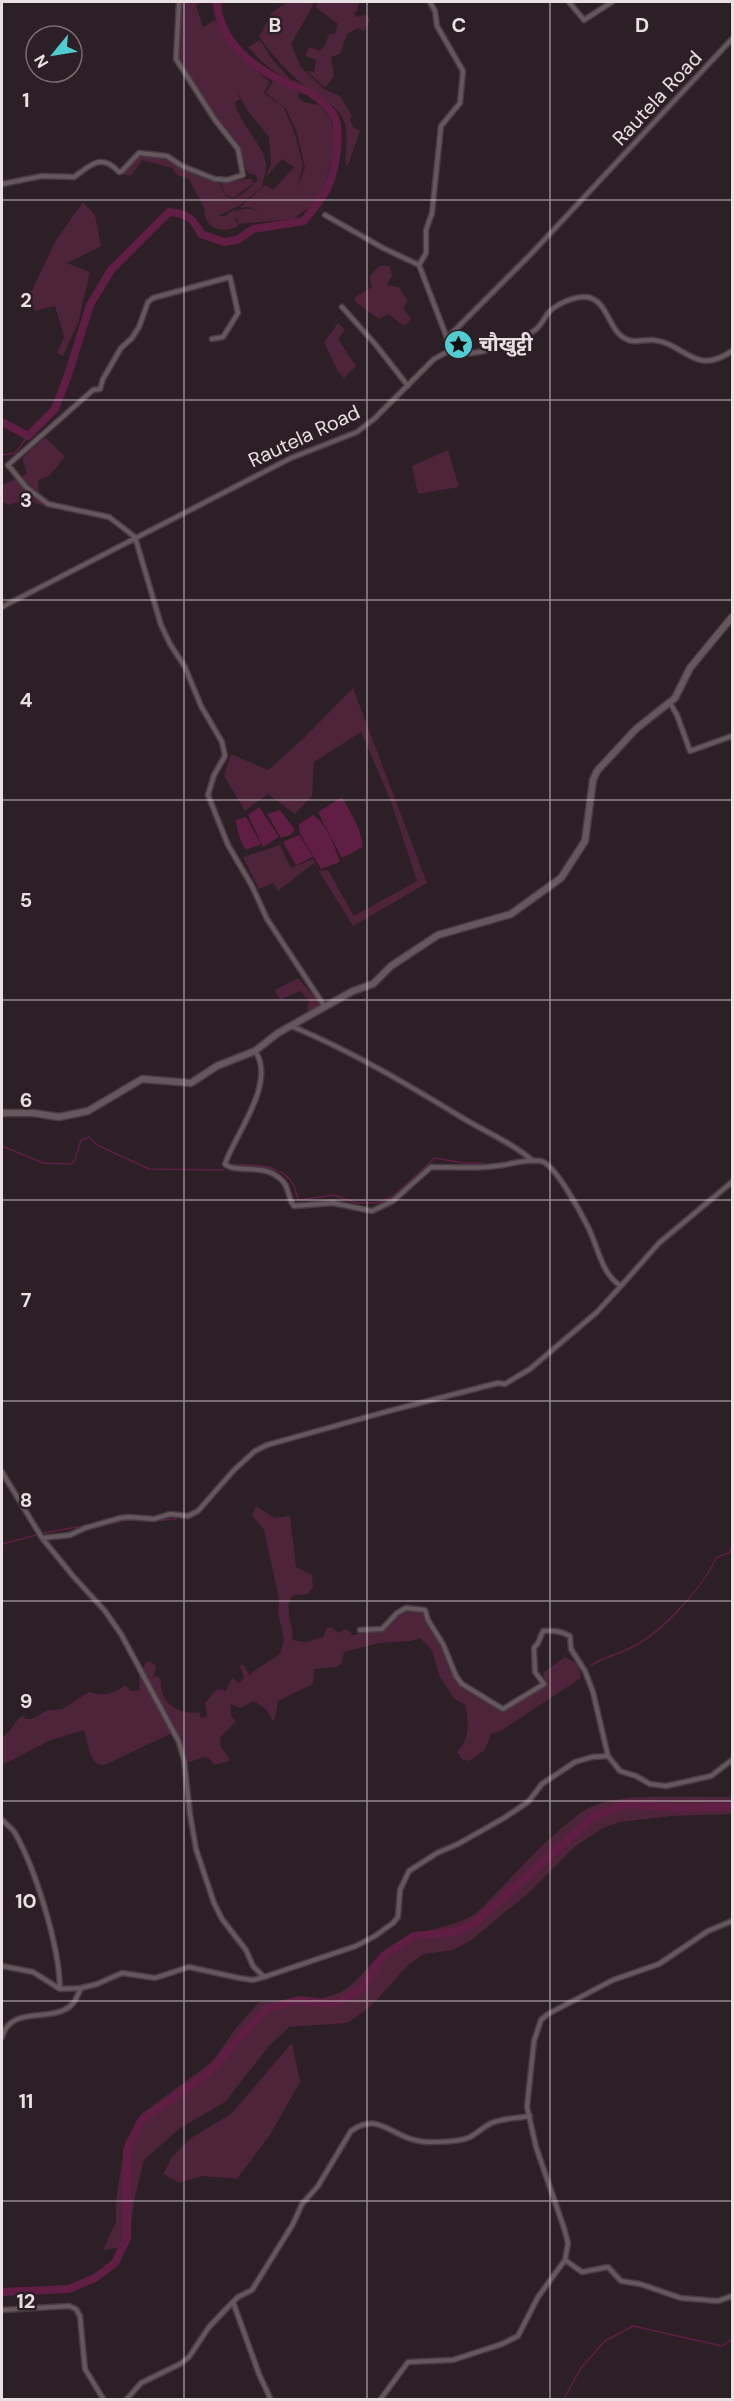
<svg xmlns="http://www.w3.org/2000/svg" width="734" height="2401" font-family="'DM Sans','Noto Sans Devanagari',sans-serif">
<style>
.green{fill:#4d2439;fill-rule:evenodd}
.water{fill:#601e44}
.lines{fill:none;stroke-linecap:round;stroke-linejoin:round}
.stream{stroke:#601e44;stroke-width:1.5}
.river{stroke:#601e44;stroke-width:8}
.street-casing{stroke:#473c41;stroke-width:7}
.secondary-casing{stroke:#473c41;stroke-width:9}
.street{stroke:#66575e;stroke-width:4}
.secondary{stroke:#66575e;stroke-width:6}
.grid{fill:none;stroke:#e9e0e4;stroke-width:1.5;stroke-opacity:0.55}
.labels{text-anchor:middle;stroke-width:5;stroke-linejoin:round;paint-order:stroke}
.street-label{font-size:20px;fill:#e9e0e4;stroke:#2c1f25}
.poi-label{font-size:20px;font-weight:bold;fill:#e9e0e4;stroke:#2c1f25;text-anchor:start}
.grid-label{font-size:20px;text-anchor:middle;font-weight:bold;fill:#e9e0e4;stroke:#2c1f25;stroke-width:5;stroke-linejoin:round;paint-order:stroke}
</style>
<rect width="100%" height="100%" fill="#2c1f25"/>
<path class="green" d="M182,2h19l-5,3 7,22 12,-7c15,29 30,42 55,62l-6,11 20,15 11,26 8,32 -6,22 8,-20 -8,-35 -11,-24 -20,-16 7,-12 26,11 -1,5 6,5 15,3 11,12 4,15v18l-10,38 -13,18 -18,13 -55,5 -1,-6 -2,-1 3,9c-16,8 -31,4 -34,-15l2,1 -17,-33 -12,-4 -5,-7 -30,-8 -11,16 -8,-2c21,-34 43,-12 70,0 9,4 18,6 27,10l5,12 8,3 11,-6 14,-13 -3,-5 -7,-2 -11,-31 -31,-39 -28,-47 -1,-9 4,-12 -2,-21zM236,90l11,20 22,27 2,27 -6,14 17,-19 12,8 -21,23 -8,-5 -26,23 9,-1 15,5c-8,-2 -20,-6 -27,0l-1,-3 -10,7h-7l22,-11 22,-18c1,-7 5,-17 4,-24 -3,-18 -30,-45 -31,-61l5,-3z
M287,2h28l-24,42 10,23 23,22 16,7 12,20 -2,3 3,8 7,4 -12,34 -2,1c-2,-15 4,-34 -3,-47 -7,-15 -24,-21 -35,-30 -19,-15 -35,-33 -49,-52l13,-25z
M318,2h41l-2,9 -3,2 2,4 9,-2 5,5 -6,11 -7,-3 -10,6 -7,20 -9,3 3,19 -9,12 -18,-17 7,1 2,-12 -11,-4 4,-9 11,4 5,-6 4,-11h6l3,-10 -23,-17z
M260,40l12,19 19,21 7,2 6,6c-23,-10 -40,-22 -56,-41z
M247,179h4l3,4 -21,15 -8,-3 -4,-12z
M83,202l12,13 6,31 -34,17 23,9 -12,51 -15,33 -6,-3 7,-16 -9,-31 -21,5 -5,-15 27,-56z
M379,266h11l2,9 -5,10 12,2 9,14 -5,7 8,11 -7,7 -16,-12 -9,5 -24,-17v-5l17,-10 -3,-10z
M338,323l7,7 -7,9 18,27 -12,12 -6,-6 -14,-30z
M45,437l20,20 -16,19 -11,4 1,13 10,6 -5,7 -11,-4 -10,6 -6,-6 -8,3 -5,-3 -2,6v-23l25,-11 -5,-16z
M448,450l11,37 -41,7 -6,-28z
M353,688l74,195 -74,43 -39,-63 -36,28 -5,-8 -14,6 -16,-32 37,-12 11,23 22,-9 6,12 9,-1 26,46 63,-35 -27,-82 -29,-67 -47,30 -2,34 -17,18 -27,-20 -23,17 -21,-35 7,-22 37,16 36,-32z
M298,978l24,28 -2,8 -13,-4 2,-9 -9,-10 -20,9 -5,-10z
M256,1506l19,12 15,-2 6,51 16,8 1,12 -5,7 -15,1c-11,16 2,29 -1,45l15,2 16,-5 4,-9 5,-1 6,6 7,-4 7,4 -3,3 38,-9 8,-10 11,-8 18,3 32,68 37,27 10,4 42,-24 -2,-14 22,-16 13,7 3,14 -80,53 -10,3 -6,16 -16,11 -7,-2 -5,-7c13,-13 12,-30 8,-47l-11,-6 -15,-24 -7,-25 -12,-12 -9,3 -32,2 -35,9 -2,11 -6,4 -22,2 -1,15 -35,17 -3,18 -3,1 -5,-10 -13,-9 -14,7 -9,-4v12l5,5 -16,17 1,9 8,11v3l-15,4 -4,-6 -6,-2 -17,6 -11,-32 -71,34 -9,-1 -6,-10 -6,-24 -33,10 -49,25v-28c10,-5 12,-17 22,-22l1,4h6l17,-9 14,-1 27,-17c13,4 25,3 36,-7l6,6 9,-1 -1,-13 7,-15h5l5,4 -3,12 4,-2 4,4c-3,21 18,36 38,32l2,6 6,-2 -2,-13 11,-13 7,-1 2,3 7,-14 7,5 5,-5 -4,-12 3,-2 7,12 2,-4 28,-18 4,-15 -6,-26 1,-14 -15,-69 -12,-15z
M732,1795v19l-60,2 -52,6 -17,6 -30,20 -43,44 -60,49 -17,9 -29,4 -16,11 -37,41 -23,17 -59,4 -20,19 -44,56 -46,27 -35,31 -10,41 -6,45 -25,4 13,-28v-21l9,-59 16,-28 71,-52 24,-34 23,-26c29,-2 69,3 92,-17 15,-13 25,-31 43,-41 25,-15 57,-15 81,-30 8,-6 16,-16 23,-23 24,-24 62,-67 91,-83 31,-17 104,-10 140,-11z
M292,2043l8,39 -30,53 -33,44 -35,-3 -23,7 -16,-9 9,-17 19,-19 40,-24z"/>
<path class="water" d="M342,797c8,15 20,33 21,50l-21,11 -24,-46z
M259,807l20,30 -16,10 -15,-32z
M280,810l15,20 -5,5 -9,3 -14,-24z
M313,815c15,10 21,30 27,47l-19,7 -21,-35 -1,-10z
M246,817l15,27 -15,6c-6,-8 -9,-20 -10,-30z
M299,835l14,22 -17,8 -13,-23z"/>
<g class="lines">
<path class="stream" d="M2,455l13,-2 13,-17
M2,1146l41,17 28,1 4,-4 6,-20 8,-3 8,8 52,24 75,1
M228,1165c23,0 54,-3 66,21 2,5 2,9 5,14l35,-5 22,8h21l16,-7 42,-38 28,5h20
M90,1529l36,-9 23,1 27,-2
M43,1533l40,-7
M2,1544l34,-9
M590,1666c12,-8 22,-10 34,-15 36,-15 76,-60 93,-94l12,-4 3,-7
M563,2400l18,-32 24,-27 28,-15 89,20 10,-7"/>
<path class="river" d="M2,422l26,14 27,-27 13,-34 22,-70 21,-35 58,-58c17,1 25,7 32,22l23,8 13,-2 16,-11 51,-8c8,-11 19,-23 24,-34 7,-17 15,-57 5,-73 -4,-6 -13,-14 -19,-19 -7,-6 -18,-7 -26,-11 -34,-16 -69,-42 -71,-82
M2,2292l67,-3 26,-11 20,-15 12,-25v-88l14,-29 67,-48 58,-64 32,-9 36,4 28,-15 21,-33 31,-20 42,-4 20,-10 117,-105 34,-13 49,4 56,-1"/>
<defs>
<path id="street" d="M569,2l15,18 28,-18
M2,184l40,-8 32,1c16,-11 27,-25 45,-5l3,-1 17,-18 28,3 15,10 33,13 12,1 16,-5 -5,-26 -23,-29 -39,-61 3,-57
M325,215l58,33 36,17 28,73 2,13
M419,265l7,-12v-23l6,-17 9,-87 19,-23 3,-32 -26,-45 -2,-15 -5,-9
M342,307l34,38 32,41
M447,338l84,-84 201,-215
M212,339l11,-2 15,-24 -8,-36 -77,21 -5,4 -9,25 -7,11 -11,10 -18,31 -3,10 -7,1 -85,75 18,22 22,17 61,13 26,20 26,88 9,19 15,23 16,39 21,36 3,14 -11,19 -6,20 20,50 24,41 15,33 58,88
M449,351c22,8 68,-7 86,-21 6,-4 9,-12 14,-18 8,-8 25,-16 37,-15 22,2 22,34 40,42 9,5 17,0 27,1 32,3 41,37 79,11
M2,607l289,-149 66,-26 17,-13 60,-60 15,-8
M670,703l7,12 13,36 42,-15
M291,1026c61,25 119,60 175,94 22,13 48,24 67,41
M255,1051c22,32 -20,83 -30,113 9,9 35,1 50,11 17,10 11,22 19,31l39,-3 39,8 21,-10 38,-34c22,0 43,2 65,-1 15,-1 29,-8 45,-5 14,3 40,52 47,66 10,19 13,47 33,59l38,-43 73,-61
M2,1472l40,66 31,38 32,35 16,23 58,108 5,18 6,54 6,35 18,54 8,16 24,31 7,16 11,11
M42,1538l28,-3 15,-7 35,-10 10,-1 24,2 16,-5 18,2 10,-5 36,-41 21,-19 12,-6 118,-33 113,-29 7,1 25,-15 67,-57 24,-26
M360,1630l22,-1 15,-16 9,-5 19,2 3,10 15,24 13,32 6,8 41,25 41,-25 -9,-12 -1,-24 4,-5 5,-12c11,-1 17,0 27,5l1,13 14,22 8,21 15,64
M2,1820c4,4 10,8 13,13 21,37 44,113 45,155
M2,1966l31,6 27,17 21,-1 16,-4 25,-11 33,5 34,-11 50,11 14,2 11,-3 92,-31 19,-10 18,-13 5,-6 2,-27 9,-19 28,-18 21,-9 46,-26 24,-16 14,-18 33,-22 17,-5 16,-1 12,15 16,5 14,8 16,2 45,-10 21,-16
M2,2037c8,-29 41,-17 62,-27 10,-4 13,-13 17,-22
M565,2260l17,12 26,-5 13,14 19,3 41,14 37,3 14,-5
M233,2302l26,72 12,26
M2,2310l67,-4 7,3 4,7 5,53 19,31
M126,2400l15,-17 39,-19 9,-7 20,-30 19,-20 10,-10 14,-7 41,-66 9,-20 16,-18 33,-55c28,-20 40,6 68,10 10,2 42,1 51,-4 10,-5 16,-14 28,-16 10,-3 21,-3 32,-5
M380,2400l28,-38 45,-2 49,-16 16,-8 20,-39 27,-37 3,-17 -4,-15 -28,-81 -9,-40 7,-66 7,-21 7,-6 65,-34 46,-16 49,-33 24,-10"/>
<path id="secondary" d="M2,1113h31l26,4 29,-6 54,-32 49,4 26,-17 38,-15 23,-18 75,-42 20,-7 18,-18 47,-31 73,-21 50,-36 24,-37 8,-61 4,-9 39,-42 39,-31 15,-30 42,-51"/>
</defs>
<use href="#street" class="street-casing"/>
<use href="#secondary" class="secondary-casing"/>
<use href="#street" class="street"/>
<use href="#secondary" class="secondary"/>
</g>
<path class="grid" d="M184,2v2398M367,2v2398M550,2v2398M2,200h730M2,400h730M2,600h730M2,800h730M2,1000h730M2,1200h730M2,1401h730M2,1601h730M2,1801h730M2,2001h730M2,2201h730"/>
<defs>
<symbol id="sight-disc" viewBox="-11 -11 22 22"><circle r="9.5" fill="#51ccd1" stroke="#2c1f25"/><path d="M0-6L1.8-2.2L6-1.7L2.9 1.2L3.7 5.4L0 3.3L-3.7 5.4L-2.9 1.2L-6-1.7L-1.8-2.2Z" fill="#111"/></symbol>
</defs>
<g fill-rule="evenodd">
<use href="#sight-disc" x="442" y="328" width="33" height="33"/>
</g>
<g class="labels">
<g class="street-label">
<text transform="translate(657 98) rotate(-47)" y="7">Rautela Road</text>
<text transform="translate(304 436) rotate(-25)" y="7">Rautela Road</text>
</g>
<g class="poi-label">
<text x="479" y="351">चौखुट्टी</text>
</g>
</g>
<g class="grid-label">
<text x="275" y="32">B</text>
<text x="459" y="32">C</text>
<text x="642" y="32">D</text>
<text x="26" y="107">1</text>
<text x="26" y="307">2</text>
<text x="26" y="507">3</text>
<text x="26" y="707">4</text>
<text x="26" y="907">5</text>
<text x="26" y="1107">6</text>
<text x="26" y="1307">7</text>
<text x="26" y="1507">8</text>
<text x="26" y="1708">9</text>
<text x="26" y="1908">10</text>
<text x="26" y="2108">11</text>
<text x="26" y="2308">12</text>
</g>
<rect width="734" height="2401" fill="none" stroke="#e9e0e4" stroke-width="6"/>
<g transform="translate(54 54) rotate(240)"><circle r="28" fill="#2c1f25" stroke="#786c71" stroke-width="1.5"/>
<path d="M0-4.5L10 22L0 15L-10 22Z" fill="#51ccd1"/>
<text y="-9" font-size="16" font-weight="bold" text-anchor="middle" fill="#e9e0e4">N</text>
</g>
</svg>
